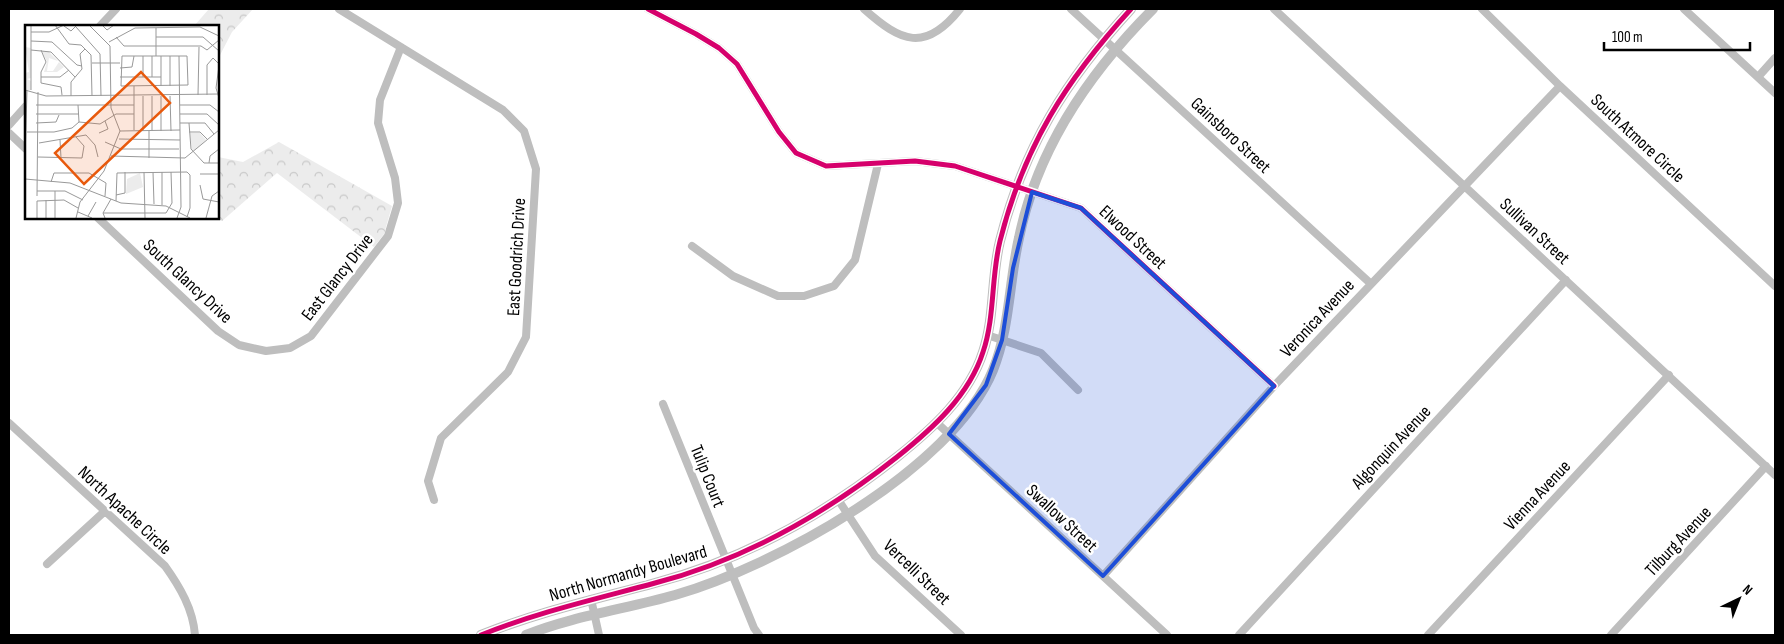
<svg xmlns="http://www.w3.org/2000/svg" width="1784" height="644" font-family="'Sofia Sans Condensed',sans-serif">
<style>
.forest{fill:url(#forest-crowns)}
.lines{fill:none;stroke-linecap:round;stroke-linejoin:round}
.minor{stroke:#bebebe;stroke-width:8}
.tertiary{stroke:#bebebe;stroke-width:10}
.cycleway-casing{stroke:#fff;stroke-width:8}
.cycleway{stroke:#d6006c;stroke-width:5}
.marked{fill:#1d4ed8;fill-opacity:0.2;stroke:#1d4ed8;stroke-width:4;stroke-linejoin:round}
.labels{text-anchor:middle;stroke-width:5;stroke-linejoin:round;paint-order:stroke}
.street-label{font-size:18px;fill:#000;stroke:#fff}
.inset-road{fill:none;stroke:#999;stroke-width:1}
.view{fill:#e8590c;fill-opacity:0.15;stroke:#e8590c;stroke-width:2.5}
.inset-edge{fill:none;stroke:#000;stroke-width:2.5}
</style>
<defs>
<pattern id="forest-crowns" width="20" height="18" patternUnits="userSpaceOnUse" patternTransform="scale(1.25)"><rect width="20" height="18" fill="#ececec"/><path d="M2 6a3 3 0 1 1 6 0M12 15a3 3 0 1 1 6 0" fill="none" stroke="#c9c9c9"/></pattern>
</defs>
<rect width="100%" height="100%" fill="#fff"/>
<path class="forest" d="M209,9h44l-21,23 -14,27v-33h-24z
M279,142l113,64 -8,28 -10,13 -97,-74 -55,48 -5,-3 1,-61 25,5z"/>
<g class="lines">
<path class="minor" d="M339,9l164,101 21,21 12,38 -10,168 -18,35 -67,66 -13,43 6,19
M648,9l48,25 23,14 18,16 42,68 17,21 30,13 89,-5 40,5 126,42 193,178
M864,9c37,33 61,44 96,0
M1071,9l299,274
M1274,9l501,466
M1482,9l78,77 215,200
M1684,9l91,84
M100,26l16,-17
M1758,77l17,-19
M9,125l17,-19
M9,133l17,16
M98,218l120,113 21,14 27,6 24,-3 21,-12 77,-100 10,-33 -3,-25 -17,-55 2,-23 21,-53
M692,246l41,30 45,20h26l30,-10 21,-26 23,-96
M987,335l54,18 37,37
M663,404l91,224 5,7
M9,423l156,143c15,21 28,43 30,69
M937,423l230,212
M839,501l36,55 86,79
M47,564l58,-53
M1103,576l171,-190 286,-300
M591,599l8,36
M1239,635l327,-355
M1428,635l241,-260
M1611,635l155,-169"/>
<path class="tertiary" d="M481,635c57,-23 115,-36 174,-52 89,-23 170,-69 242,-126 35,-28 72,-61 86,-105 12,-35 8,-75 17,-111 24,-95 66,-161 131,-232
M526,635c47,-19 100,-26 149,-40 100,-29 277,-125 318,-225 17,-42 16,-89 26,-132 18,-89 71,-166 134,-229"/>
<defs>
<path id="cycleway" d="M648,9l48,25 23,14 18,16 42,68 17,21 30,13 89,-5 40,5 126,42 193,178
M481,635c57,-23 115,-36 174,-52 89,-23 170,-69 242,-126 35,-28 72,-61 86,-105 12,-35 8,-75 17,-111 24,-95 66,-161 131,-232"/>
</defs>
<use href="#cycleway" class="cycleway-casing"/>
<use href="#cycleway" class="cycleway"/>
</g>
<path class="marked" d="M1032,192l49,16 193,178 -171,190 -154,-142 37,-49 16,-45 11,-72z"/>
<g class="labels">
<g class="street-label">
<text transform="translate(1231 135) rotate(43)" y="6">Gainsboro Street</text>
<text transform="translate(1638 138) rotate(43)" y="6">South Atmore Circle</text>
<text transform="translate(1535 231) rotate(43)" y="6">Sullivan Street</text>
<text transform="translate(1133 237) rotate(43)" y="6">Elwood Street</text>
<text transform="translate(516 257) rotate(-87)" y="6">East Goodrich Drive</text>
<text transform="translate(337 277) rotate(-52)" y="6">East Glancy Drive</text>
<text transform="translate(188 281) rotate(43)" y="6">South Glancy Drive</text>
<text transform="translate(1317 318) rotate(-47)" y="6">Veronica Avenue</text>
<text transform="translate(1391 447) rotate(-47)" y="6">Algonquin Avenue</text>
<text transform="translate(708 476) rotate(68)" y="6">Tulip Court</text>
<text transform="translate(1537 495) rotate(-47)" y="6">Vienna Avenue</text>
<text transform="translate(125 510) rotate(43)" y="6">North Apache Circle</text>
<text transform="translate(1062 518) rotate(43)" y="6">Swallow Street</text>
<text transform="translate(1678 541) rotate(-47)" y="6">Tilburg Avenue</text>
<text transform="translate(917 572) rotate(44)" y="6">Vercelli Street</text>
<text transform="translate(628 573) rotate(-16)" y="6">North Normandy Boulevard</text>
</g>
</g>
<g transform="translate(25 25)">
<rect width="194" height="194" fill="#fff"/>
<path d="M0,22l6,1v30l-4,1 4,2v9h-5l-1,-4v-13l4,-1zM165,108h10l6,7 -11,10h-3z" fill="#ececec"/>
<path d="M17,26h6l10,10 -9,-3 -2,13h6l6,-9 5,5 -7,5h-13l3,-10z" fill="#ececec"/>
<path d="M115,148l3,14 -17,7 1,-15z" fill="#ececec"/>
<path class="inset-road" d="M6,0v65M30,0l14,19 12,1 10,10 1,41M77,0l5,5 7,-5M39,1l7,5 5,-5M51,2l24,27 1,42M6,7h18l15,-7M91,12l8,9h77l6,4 12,-10M131,12h47l16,14M6,16l21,1 25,23 5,1M84,17l26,-14 65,-1 19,9M6,25l20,2 24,25M16,25l5,12 -5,10v11l20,4 1,8M97,31h65l1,29 -67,1zM118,31v21M127,31v21M131,31v-28M136,31v30M145,31v30M67,38h28M194,41l-3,22 3,10M95,43l12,-1 2,-11M16,52h19l9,-7M95,52h41M109,61v44M0,65l21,6 173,-2M173,70l1,-48M182,70v-30l6,-7 6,6M46,71v-14l11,-13 -2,-15 5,-5M118,71v35M127,71v35M136,71v35M145,71l1,35M11,80h98M53,80l1,17M155,80h30l9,7M11,89h43M155,89h27l12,11M54,97l21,2 16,-10h18M11,98l20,-1 3,-7M155,98h25l9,11M164,98l2,26 13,14h15M95,106l60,-1M124,106v27M2,107h27l18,-4 7,-6M164,107h11l8,8M74,108l9,-4 -3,-8M94,114l61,1M35,115l1,18M80,117l16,7h58M14,118l47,-8 9,10 3,12M86,131l74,2 34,-28M13,132l44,1 2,-12 -8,-9M0,134l2,-69M184,138l1,-7 9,-7M119,147l1,46M128,147l1,32M175,149h19M0,154l45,4 51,20 45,3 24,12M26,157l3,-9h35l17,10 -1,13M175,160l3,14 16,3M12,166h28l18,9M30,166v27M91,170l9,-2v-21M12,171l1,-104M21,175v18M12,176l27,-1 14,8M91,176l1,-28 70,-1 3,3v33l-3,9M137,180v-33M53,187l14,6M78,188h63l6,-10 -1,-31M63,191l8,-14M12,193v-17M51,193l4,-16 24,-31 16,-40 -9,-23 -1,-62 -21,-21M80,193l-2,-5 8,-14M152,193l4,-11 -2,-151M181,193l6,-22 7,-5"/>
<path class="view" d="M116,47l29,31 -86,81 -29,-31z"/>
<rect width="194" height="194" class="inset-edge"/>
</g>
<rect width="1784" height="644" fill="none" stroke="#000000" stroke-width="20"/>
<g transform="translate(1739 599) rotate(43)" stroke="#ffffff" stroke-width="4" paint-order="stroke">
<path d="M0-4L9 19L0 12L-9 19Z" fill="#000000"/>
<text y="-8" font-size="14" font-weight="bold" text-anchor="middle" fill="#000000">N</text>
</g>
<path d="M1604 42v8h146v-8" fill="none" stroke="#000000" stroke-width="2.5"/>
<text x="1612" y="42" font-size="15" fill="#000000" stroke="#ffffff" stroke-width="4" paint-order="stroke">100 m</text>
</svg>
